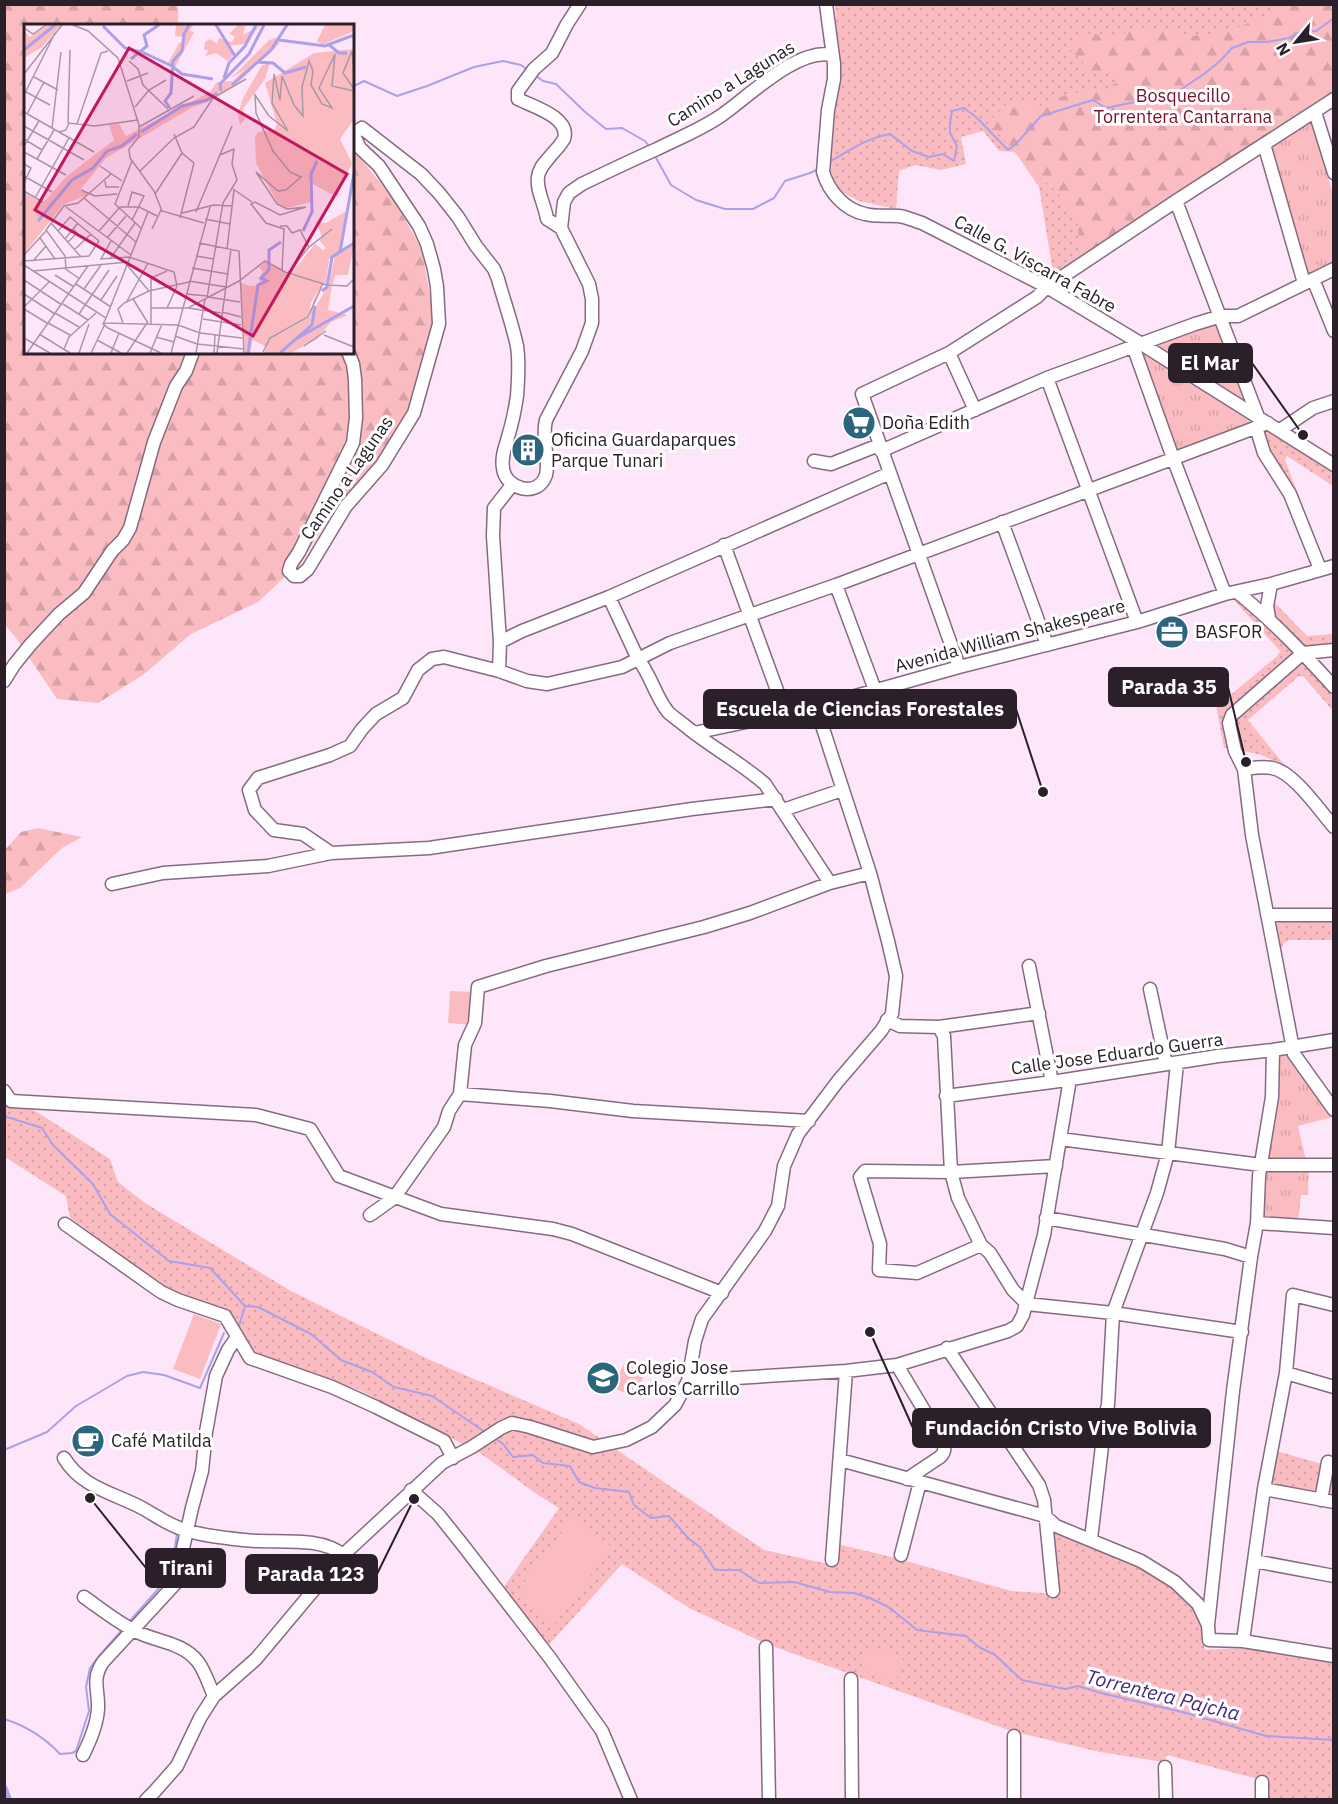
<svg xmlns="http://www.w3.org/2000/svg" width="1338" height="1804" font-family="'IBM Plex Sans',sans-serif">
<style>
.grass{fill:url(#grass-dots)}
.forest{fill:url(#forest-firs)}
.park{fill:url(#park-tufts)}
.pitch{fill:#fbbcc1}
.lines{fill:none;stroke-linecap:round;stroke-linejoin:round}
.stream{stroke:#aba0ea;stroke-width:2}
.canal{stroke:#aba0ea;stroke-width:8}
.minor-casing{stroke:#856b80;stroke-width:15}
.minor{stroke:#fff;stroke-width:12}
.labels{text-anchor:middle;stroke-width:6;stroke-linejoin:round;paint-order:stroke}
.street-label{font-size:18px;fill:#2b2029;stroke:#fff}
.park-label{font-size:18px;fill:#79112c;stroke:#fff}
.poi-label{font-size:18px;fill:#2b2029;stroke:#fff;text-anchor:start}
.water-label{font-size:20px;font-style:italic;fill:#412a7f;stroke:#fff}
.inset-river{fill:none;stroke:#aba0ea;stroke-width:3}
.inset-road{fill:none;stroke:#aa97a6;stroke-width:1.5}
.view{fill:#c2185b;fill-opacity:0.15;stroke:#c2185b;stroke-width:3}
.inset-edge{fill:none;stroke:#2b2029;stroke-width:3}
.leader{fill:none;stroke:#2b2029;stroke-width:2}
.callout-dot{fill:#2b2029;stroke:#fff;stroke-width:2}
.callout{fill:#2b2029;stroke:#2b2029;stroke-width:2}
.callout-label{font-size:20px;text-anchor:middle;font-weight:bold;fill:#fff}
</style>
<defs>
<pattern id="grass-dots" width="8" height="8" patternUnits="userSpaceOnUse" patternTransform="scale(1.5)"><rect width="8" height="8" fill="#fbbcc1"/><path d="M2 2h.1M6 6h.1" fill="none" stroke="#d7a1a6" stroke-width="1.8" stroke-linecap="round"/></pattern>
<pattern id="forest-firs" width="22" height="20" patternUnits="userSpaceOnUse" patternTransform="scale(1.5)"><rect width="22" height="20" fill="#fbbcc1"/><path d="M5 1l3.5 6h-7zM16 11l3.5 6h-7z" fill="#d7a1a6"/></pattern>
<pattern id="park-tufts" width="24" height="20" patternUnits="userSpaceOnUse" patternTransform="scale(1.5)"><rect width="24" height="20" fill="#fbbcc1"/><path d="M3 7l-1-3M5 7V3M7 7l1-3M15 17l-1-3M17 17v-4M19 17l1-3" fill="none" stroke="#d7a1a6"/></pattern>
</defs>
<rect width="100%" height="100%" fill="#fee6fa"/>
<path class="grass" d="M835,5h498v86l-158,102 -121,85 -15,-91 -24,-35 -16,-1 -16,-20 -22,6 5,27 -25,6 -26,-5 -16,6 -3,38 -37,-8 -19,-10 -7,-12 -2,-10 -2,-54 10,-47z
M1266,428l67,42v16l-46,-30 -2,4 14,37 -30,-42 -7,-25z
M1238,598l57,50 -1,8 -69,59 -1,6 6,27h-6l-13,-69 16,19 50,-42 3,-5 -47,-52z
M1272,600l35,36 26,-2v12l-24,2 -6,-2 -26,-25 -4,-7z
M1305,661l28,32v18l-29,-34 -5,-1 -51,44 37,46 -24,-11 -22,-5 -6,-28 66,-60z
M1282,920l51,1v19h-44l-5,3 -3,6 -4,-25z
M4,1106l30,4 76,49 8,23 27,21 146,88 139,69 149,64 185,126 69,15 4,-21 59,14 115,33 46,3 -8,-69c43,18 124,48 147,89 6,10 7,25 9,36l47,-3 81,13v139h-67l-1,-18 -98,-26 -4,7 -63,-10 -89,-21 -242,-86 -80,-37 -67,-44 -76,84 -45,-57 58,-83 -21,-13 -58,-42 -123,-64 -103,-34 -24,-40 -65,-25 -95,-72 -4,-22 -61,-39z
M1276,1451l57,16v31l-63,-12z"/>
<path class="forest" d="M4,5h174v20l-152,1v326h326l1,-199 6,4 34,41 29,52 12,69 -25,91 -38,62 -43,47 -26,42 -44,41 -67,32 -48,41 -45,28 -41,-4 -41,-61 -11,-13z
M1273,5h60v84l-144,95 -106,74 -9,2 6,-10 -3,-32 -21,-27 -30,-26 -38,-43 23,-22 29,6 28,-12 35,-4 15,-8v-11l-31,3 -5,-13 -15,-14 15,-14 29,3 35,-9 46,9 33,-4 40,-15 10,-6z
M38,828l44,9 -20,11 -42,40 -15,6v-44l16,-18z"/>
<path class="park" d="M1312,119l21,76 1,70 -25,11 -40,-130z
M1219,323l33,85 -104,-65z
M1138,348l114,72 2,6 -79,26z
M1291,1053l42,64 -35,9 8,35 -39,1 10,-106z
M1264,1167l45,1 -1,27h-7l-3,28 -38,-2z"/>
<path class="pitch" d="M450,991l23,1 -2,33 -23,-2z
M194,1314l27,10 -21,55 -27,-10z
M625,1362l21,10 -13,25 -21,-10z
M573,1517l39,30 -57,77 -40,-29z
M868,1647l35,11 -7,23 -36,-11z"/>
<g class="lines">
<path class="stream" d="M536,76l7,5 13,3 28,27 22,18 16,-1 23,13 4,5
M352,87l12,-6 33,15 30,-10 47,-19 29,-6 18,4 8,6
M655,156l16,29 25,15 29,9h28l21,-11 11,-17 25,-8 10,-5
M827,163c25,-13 34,-23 63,-29l22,17 17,6 14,-3 11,7 3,-15 -7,-13v-11l2,-11 12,-3 13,10 31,32 7,-5 26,-29 52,-16 13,8 34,-7 15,1 10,-2 39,-26 16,-13 12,-13 16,-6h19l22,-4 11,-6 16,-1 18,-13
M24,232l2,-1
M4,1116l38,12 11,17 40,39 17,30 59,47 41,7 35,38 13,1 53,27 30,26 31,12 22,15 38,9 53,36
M238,1329l7,-23
M495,1438l8,6 10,13 20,-2 10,8 27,3 9,16 16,6 34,4 5,13 17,13 18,-2 20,23 11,8 15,23h24l20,13 35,-1 36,10 24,1 16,5 20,10 27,22 49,6 13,11 16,8 27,25 43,9 13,-3 23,7 85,20 80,23 68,4
M4,1450l43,-18 29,-26 51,-30 16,-4 21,3 36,13 24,-55
M128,1623l40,-45 4,-11 5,-33
M4,1719c23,7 40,18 56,35l12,-1 4,-2 13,-40 -3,-24 4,-19 9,-12 23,-26"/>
<path class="canal" d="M4,1789l4,11"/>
<defs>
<path id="minor" d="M826,4l8,60v15l-6,31 -5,62c6,20 22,38 42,42 11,3 23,1 34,2 8,1 16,5 23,7l125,64 93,56 194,122
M1315,112l19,61
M1264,144l40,139
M1176,201l82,216
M561,228l-14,-9c-2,-14 -11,-29 -9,-42 1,-10 8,-15 14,-23 4,-4 9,-10 12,-15 7,-22 -33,-33 -46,-40v-8l16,-22 18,-16 15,-29 13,-20
M1313,279l21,52
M1133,346l40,112 52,136
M348,352l5,12 2,15 1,39 -3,25 -54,109 -8,12 -2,7 5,5h6l8,-7 38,-63 36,-41 32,-52 25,-89 -2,-37 -3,-18 -7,-25 -8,-18 -40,-60 -19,-18 -7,-14 9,-6 59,46 18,19 19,24 18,29 18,23 4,10c6,22 14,44 19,67 2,13 1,37 0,50 -2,14 -5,28 -9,41 -3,11 -7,20 -5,31 2,21 35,31 43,7 4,-16 -5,-36 0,-55l36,-69 10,-28v-24l-3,-15 -28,-56 3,-26 5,-9 13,-9c25,-12 50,-24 75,-35 22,-11 45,-20 65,-34 26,-18 76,-68 110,-60
M949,353l26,57
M1047,378l90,244
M1256,427l8,26 26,41 30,75
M1280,430l33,-22 21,-7
M881,451l166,-73 148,-54 26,-8h17l96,-47
M814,461l17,3 48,-19
M1002,522l45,123
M724,545l62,170
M836,585l39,105
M1237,592c36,29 66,61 97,95
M609,597l29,62c13,16 17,37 30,53 4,4 10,8 15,12 26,22 57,38 82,60l65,99
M1269,618l-2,-12 4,-22
M500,642l22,-11 87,-34 281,-124
M1303,653l-71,62 -3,8 6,28 9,18 8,66 42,219 40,56
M1303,653l31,-3
M959,667l-97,-273 87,-41 88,-56 10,-10 129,-86 158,-102
M499,671l1,-29 -7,-106 1,-28 18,-23
M4,681l10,-16 17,-21 28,-30 25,-21 28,-42 11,-11 7,-12 24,-86 22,-56 10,-15 7,-19
M694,733l122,-26 143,-40 178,-45 88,-28 46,-10 63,-18
M1244,769c9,-1 18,-3 28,-1 22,4 47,42 62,59
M783,810l59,-20
M331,853l-28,-19 -29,-4 -19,-20 -6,-20 9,-12 72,-23 20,-9 12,-17 14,-15 27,-16 15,-28 14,-11 12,-2 55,14 28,10 20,3 75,-17 48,-24 166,-58 432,-162
M112,884l51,-11 105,-7 63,-13 98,-5 263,-39 84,-10
M1267,915h67
M1029,966l23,116
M1150,989l16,75
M887,1020l13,6 39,1 100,-14
M939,1027l5,9 7,136 7,26 23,47 9,8 23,37 14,14 86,9 129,19
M4,1091l7,10 245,14 54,14 29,47 102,38 112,15 19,5 150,59
M460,1094l90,7 83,10 176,10
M946,1096l106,-14 166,-26 55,-6 61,-10
M1060,1139l201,26h73
M370,1215l24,-17 50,-71 5,-16 11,-17 5,-49 10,-22 3,-36 68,-21 158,-39 46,-14 80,-30 40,-10
M1046,1218l179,31 26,8
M1257,1223l77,5
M65,1224l96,68 17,8 47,16 25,42 82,29 44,20 68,34 9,17
M981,1245l-64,28 -38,-3 1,-26 -20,-67 5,-6 86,1 105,-6
M1334,1305l-41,-10 -7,78 -22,116 -10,72 80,15
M947,1348l92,137 5,15 9,91
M897,1365l46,77c2,7 2,10 -3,15l-33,22
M1286,1373l48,14
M688,1381l158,-10 51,-6 111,-34 9,-5 6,-11 21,-80 26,-156
M64,1458c19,31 51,35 80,51 14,8 26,17 41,21 19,6 40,8 59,10 30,4 75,-5 99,15
M840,1460l205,56 11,10 85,35 34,21 23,22 10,21 1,15 34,1 91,15
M1264,1489l70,13
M411,1490l27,24 24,30 88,114 52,73 29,69
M1321,1500l7,-38 6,2
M1091,1539l15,-127 2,-7 5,-92 44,-120 11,-40 9,-90
M901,1555l19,-73
M832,1560l14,-189
M84,1597c17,12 33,25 51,34 21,11 48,11 63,31 7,9 11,23 16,34
M1208,1625l25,-234 18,-134 6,-34 2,-47 13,-79 1,-47
M1243,1641l11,-80
M766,1647l3,153
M851,1679l1,121
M1014,1736v64
M83,1755c7,-14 14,-31 15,-46 1,-20 -7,-29 5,-47l72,-78 17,-76 10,-37 4,-39 10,-56 12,-26 9,-13
M1165,1767l1,33
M1262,1782v18
M146,1800l9,-9 22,-25 23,-48 14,-22 42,-37 87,-104 99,-92 30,-16 29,-19 11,-5 18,4 63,20 33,-7 26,-13 23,-22 13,-24 7,-40 7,-22 63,-88 13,-25 6,-40 14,-32 40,-53 43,-50 11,-17 4,-38 -8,-35 -18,-68 -54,-166"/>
</defs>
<use href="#minor" class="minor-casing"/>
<use href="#minor" class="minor"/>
</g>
<defs>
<symbol id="supermarket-disc" viewBox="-11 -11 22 22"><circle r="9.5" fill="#2b657e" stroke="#fff"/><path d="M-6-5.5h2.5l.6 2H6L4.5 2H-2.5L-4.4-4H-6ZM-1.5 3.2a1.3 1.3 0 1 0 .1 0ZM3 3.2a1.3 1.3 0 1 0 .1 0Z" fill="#fff"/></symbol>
<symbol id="building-disc" viewBox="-11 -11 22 22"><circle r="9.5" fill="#2b657e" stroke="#fff"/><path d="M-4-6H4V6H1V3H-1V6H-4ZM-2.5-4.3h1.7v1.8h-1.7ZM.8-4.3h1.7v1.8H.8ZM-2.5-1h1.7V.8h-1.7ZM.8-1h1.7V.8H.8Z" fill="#fff"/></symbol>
<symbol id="office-disc" viewBox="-11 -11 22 22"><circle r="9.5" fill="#2b657e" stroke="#fff"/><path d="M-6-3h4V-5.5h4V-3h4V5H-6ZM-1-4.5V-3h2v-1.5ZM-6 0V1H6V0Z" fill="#fff"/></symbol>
<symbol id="school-disc" viewBox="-11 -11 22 22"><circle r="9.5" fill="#2b657e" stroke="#fff"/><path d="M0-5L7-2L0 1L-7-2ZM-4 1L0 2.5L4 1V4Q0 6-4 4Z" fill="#fff"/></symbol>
<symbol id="cafe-disc" viewBox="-11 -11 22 22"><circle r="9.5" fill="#2b657e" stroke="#fff"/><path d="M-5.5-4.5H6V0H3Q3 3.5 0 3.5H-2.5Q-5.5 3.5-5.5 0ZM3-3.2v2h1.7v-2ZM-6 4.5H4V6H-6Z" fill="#fff"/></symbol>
</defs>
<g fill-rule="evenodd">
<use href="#supermarket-disc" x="840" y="404" width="38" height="38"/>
<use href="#building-disc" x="509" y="431" width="38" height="38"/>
<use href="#office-disc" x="1153" y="613" width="38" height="38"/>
<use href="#school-disc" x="584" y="1359" width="38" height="38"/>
<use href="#cafe-disc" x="69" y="1422" width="38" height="38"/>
</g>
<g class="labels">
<g class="street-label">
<text transform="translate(731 84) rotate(-32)" y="6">Camino a Lagunas</text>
<text transform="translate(1035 264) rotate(29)" y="6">Calle G. Viscarra Fabre</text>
<text transform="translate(347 478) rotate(-55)" y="6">Camino a Lagunas</text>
<text transform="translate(1010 636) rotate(-15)" y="6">Avenida William Shakespeare</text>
<text transform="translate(1117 1054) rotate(-8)" y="6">Calle Jose Eduardo Guerra</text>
</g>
<g class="park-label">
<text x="1183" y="102">Bosquecillo<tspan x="1183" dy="21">Torrentera Cantarrana</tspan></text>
</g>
<g class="poi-label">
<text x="882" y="429">Doña Edith</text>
<text x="551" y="446">Oficina Guardaparques<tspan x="551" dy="21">Parque Tunari</tspan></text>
<text x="1195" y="638">BASFOR</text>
<text x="626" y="1374">Colegio Jose<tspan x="626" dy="21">Carlos Carrillo</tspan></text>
<text x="111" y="1447">Café Matilda</text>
</g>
<g class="water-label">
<text transform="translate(1163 1695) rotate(14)" y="7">Torrentera Pajcha</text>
</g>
</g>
<g transform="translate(24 24)">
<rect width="330" height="330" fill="#fee6fa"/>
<path d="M24,1h13l-19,22 -18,11v-27l6,6zM228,39l2,4 -14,14 -30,20 -19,7 -85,50 -26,32 9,4 -26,11 -39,49v-62l19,11 24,-27 47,-36 -5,-15 10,-1 7,12 84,-44 7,-10 16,-1zM324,186l-7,41 -12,8 -3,24 -35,-9 24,-30 8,6 3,-2 -7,-8 3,-3 -6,-15 10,1zM330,221l-6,30h-13l-2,9h-4l6,-28zM241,238l26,14 30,9 -10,17 -2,13 -45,29 -8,-3 -17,-59 13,5 10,-3 -3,-4 4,-9 -4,-3zM302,261l-11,15 -4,24 -32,29h-15l7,-14 39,-22 4,-18zM304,262h4l-4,24 20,5 -17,7 -14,17 -26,14h-9l31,-27 3,-20z" fill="#fbbcc1"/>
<path d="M152,1h17l-3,6 4,1 -21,39 -5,-8 11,-20 6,-2 -2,-4 -8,-1zM214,1l7,1 -2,9 18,-10 -17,19 -16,2 6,8 -6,7 -12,-8 -11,3 3,-5 -4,-2 1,-7 5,-3 7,5 2,-6 13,4 3,-6 -6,-2zM301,1h29v6l-32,14 -5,-4zM255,13v7l-12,12 -37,23 39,-39zM330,25v70l-14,20 12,24 -15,34 -28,-15 2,20 -24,6 -9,-4 -22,-41 -1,-26 3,-5 16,-2 3,-6 -12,-41 49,-30zM246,39l-5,16 -22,30 2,10 -5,6 -2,-11 5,-16 19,-33zM284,228l19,4 -1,23 -22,33 -26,21 1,5 -9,11 -17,-9 -3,13h-5l-4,-66 22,-2 -4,18h8l-10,25 10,-2 4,-8 8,4 -6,-9 17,-20 3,-19z" fill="#fbbcc1"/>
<path class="inset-river" d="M192,1l19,31M79,2l22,22 16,4M255,16l46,6 29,-11M304,20l11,9h8M0,26l31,-25M118,28l30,14M107,35l16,-13 -3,-11 15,-10M233,38l16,1 12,10 21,-6M149,43l9,7 31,5M200,54l5,-15 16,-17 11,-21M208,61l39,-35 16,-25M197,67l-1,-7 29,-30 15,-29M146,84l-5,-7 6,-8 2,-32 9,-10 2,-17 5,-9M117,108l41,-26 25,-6 10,-7M14,197l34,-41 21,-12 14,-17 15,-5 15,-12M279,207l9,-19 -1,-38 6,-13M316,228l14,-79M298,267l5,-4 5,-30 22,-14M272,315l58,-33M224,329l10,-68 9,-4 -6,-3 8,-8v-20l12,-8M256,329l32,-28 3,-19"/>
<path class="inset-road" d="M49,1l15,6 30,27 21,67v12l-10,12 1,9 24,33 8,20 42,12M0,4l9,6 13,-9M105,37l9,8 5,16 25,24M330,48l-2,-21 -9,22 11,16M0,50l38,-49M10,53l24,13M103,57l21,-8M2,68l24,13M0,71l31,-62M111,83l14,-17 17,-10M0,88l70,40M3,90l17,-32M44,99l2,-73M53,100l24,-71 7,-2M0,102l60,34M115,103l55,-31M28,104l9,-76M35,108l7,-2 3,-7 26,3 43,-6M150,110l8,19 12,10 -14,55M0,115l18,11M0,122l15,-25M0,128l42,23M13,135l17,-29M108,137l-17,43 26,24M0,140l7,4 -7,15M76,142l22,15M116,147l34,-33 20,-11 19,-29 33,-19M0,152l28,16M81,157l1,6h13M209,165l19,13M57,166l14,6 22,-2M0,167l19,11M131,170l27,-41M11,174l34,-60M60,174l52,44M104,182l4,-14 12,4 -12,24M42,183l65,48M172,188l36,-86M158,189l32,-8 18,1M181,195l25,5M27,199l30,34M256,202h7l5,7 8,-3 9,17 23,-18M128,205l9,-19M34,207l12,-14 29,24M75,207l21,-24h19l18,9M16,214l15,21M83,214l19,-22M41,215l13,-16M87,217l-10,18 28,-2 45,15 3,14M44,218l9,-9 -4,-4M175,219l40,8 5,102M51,225l16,-15M203,225l7,-59M0,231l22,-24M172,232l18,3M86,235l25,-36M0,237l65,-5 10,-15M9,237l13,-15M0,241l82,53 -3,6 5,4 53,25M103,241l22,26M40,244l16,11M42,244l-1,-12 -19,-26 18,-24 14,-3 33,-29M168,244l36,6M9,247l95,-9M258,247l2,-42 -18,-6 -15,-19 4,-2 25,13 26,-8 -19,2 -10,-5 -21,-32 22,19 8,-1 15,-13 -11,-5 -17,-21 -17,-38 -1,-18 14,21 19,15 -16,-28 2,-29 6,26 2,-24 12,29 9,11 -1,-29 7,-26 4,10 -2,14 11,19 10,4 -13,-20 16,-34 -3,32 22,5M264,249l21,-26M31,251l19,12M0,256l38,25M165,257l37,6M52,260l35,23M60,265l17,-24M0,270l31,20M162,270l21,2M184,273l32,5M183,274l16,-95 14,-23 -5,-16 2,-15 -14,6M109,275l15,24M77,276l16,-24M102,279l22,-40M39,280l25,16M0,283l26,-26M127,284h37l51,-27 26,-20 20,11 42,13 20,1 7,-7M143,284l10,-22M164,284l33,5M0,285l23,14M198,288l19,5M31,289l24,14M55,290l30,-44M82,294l42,-106M179,295l38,6M24,299l22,12M80,299l74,2 22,8 42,5M99,299l-5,-14 6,-6 25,-12 40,-9M127,301v-47l16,-7M15,310l31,19M300,311l30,12M151,312l22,8 47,5M132,313l18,5M0,314l26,15M73,316l24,13M280,322l22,-15M40,325l5,-12 27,-24M239,328l7,-14 38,-21 15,-34M3,329l61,-87M55,329l10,-29M67,329l14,-29M87,329l8,-20M103,329l20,-30M126,329l12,-29M147,329l39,-146M172,329l9,-54M190,329l1,-18M193,329l14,-104"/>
<path class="view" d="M105,24l218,126 -94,162 -218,-126z"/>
<rect width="330" height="330" class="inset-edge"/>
</g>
<path class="leader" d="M1303 435L1252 363M1246 762L1228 687M1043 792L1016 709M870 1332L913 1428M90 1498L146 1568M414 1499L377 1574"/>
<g class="callout-dot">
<circle cx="1303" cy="435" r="6"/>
<circle cx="1246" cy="762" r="6"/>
<circle cx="1043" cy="792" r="6"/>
<circle cx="870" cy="1332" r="6"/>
<circle cx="90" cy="1498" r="6"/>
<circle cx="414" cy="1499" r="6"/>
</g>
<g class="callout">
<rect x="1169" y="344" width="83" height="38" rx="6"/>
<rect x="1109" y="668" width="119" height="38" rx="6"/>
<rect x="704" y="690" width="312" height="38" rx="6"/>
<rect x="913" y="1409" width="297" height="38" rx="6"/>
<rect x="146" y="1549" width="79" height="38" rx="6"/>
<rect x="246" y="1555" width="131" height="38" rx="6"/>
</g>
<g class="callout-label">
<text x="1210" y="370">El Mar</text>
<text x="1169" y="694">Parada 35</text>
<text x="860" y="716">Escuela de Ciencias Forestales</text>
<text x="1061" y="1435">Fundación Cristo Vive Bolivia</text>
<text x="186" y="1575">Tirani</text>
<text x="311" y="1581">Parada 123</text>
</g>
<rect width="1338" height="1804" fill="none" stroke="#2b2029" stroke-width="12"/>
<g transform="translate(1296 42) rotate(240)" stroke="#ffffff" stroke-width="4.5" paint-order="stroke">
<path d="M0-4.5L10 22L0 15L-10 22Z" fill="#2b2029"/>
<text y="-9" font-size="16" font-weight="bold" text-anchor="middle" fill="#2b2029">N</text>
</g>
</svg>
